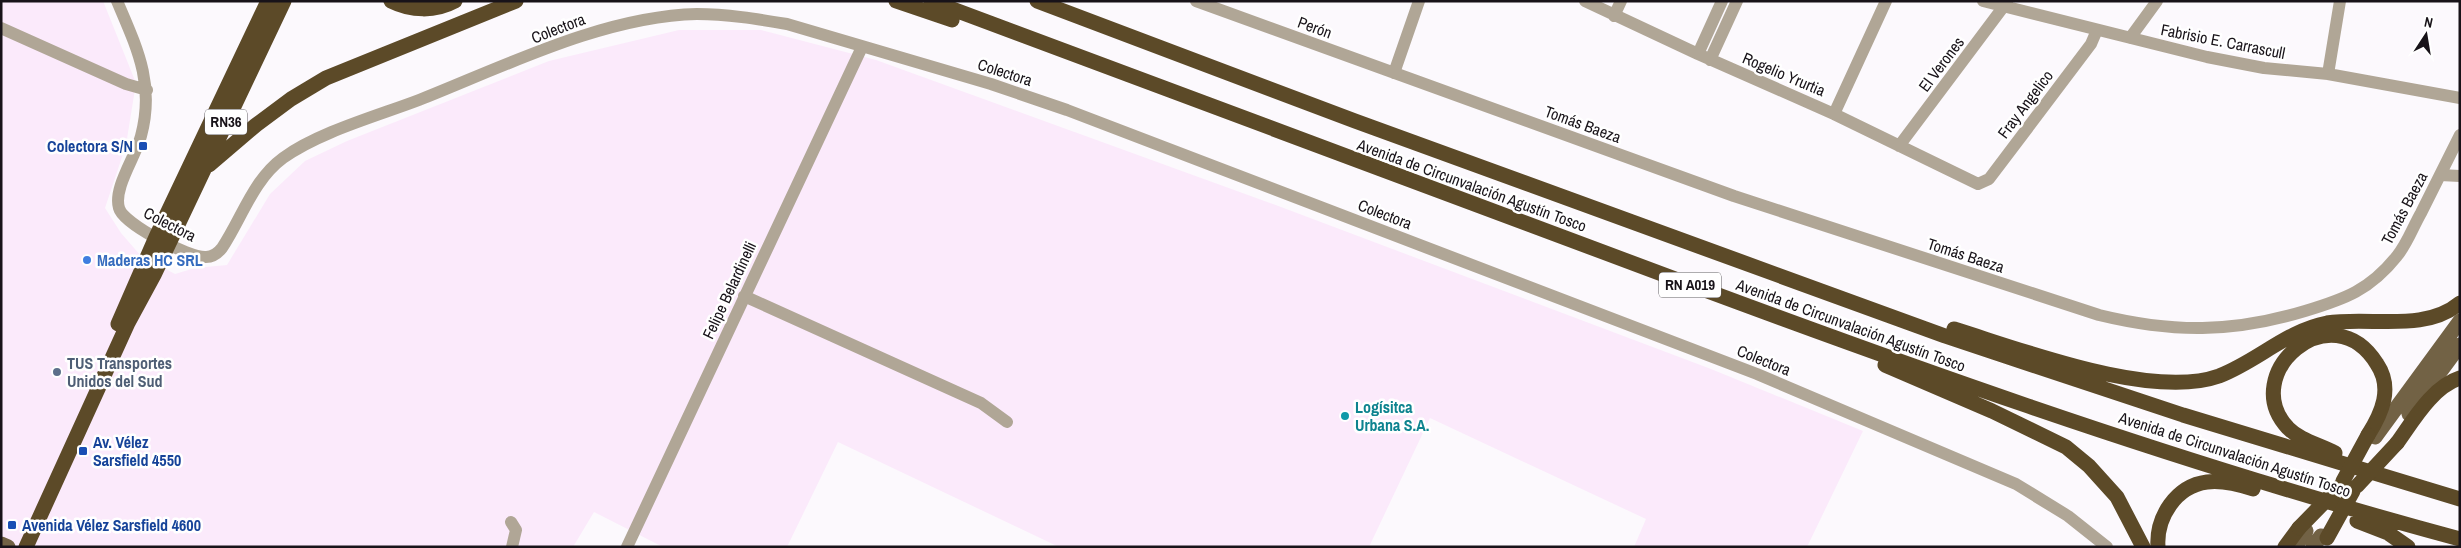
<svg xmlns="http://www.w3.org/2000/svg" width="2461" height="548" font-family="'Archivo Narrow',sans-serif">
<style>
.industrial{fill:#fbeafb}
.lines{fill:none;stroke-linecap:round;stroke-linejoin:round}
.minor{stroke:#b0a696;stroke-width:12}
.major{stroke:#726245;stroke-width:15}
.highway{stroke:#5c4a28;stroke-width:15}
.highway-bridge{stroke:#5c4a28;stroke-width:15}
.transit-dot{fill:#1a4fb4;stroke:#fff;stroke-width:2}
.shop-dot{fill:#3f7fe0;stroke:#fff;stroke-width:2}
.service-dot{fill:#5c6f8a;stroke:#fff;stroke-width:2}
.culture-dot{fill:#0f9aa8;stroke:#fff;stroke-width:2}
.labels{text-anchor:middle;stroke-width:5;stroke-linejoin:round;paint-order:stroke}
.shield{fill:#fff;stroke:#5d5a5e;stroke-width:1}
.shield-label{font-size:15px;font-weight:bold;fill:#181319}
.street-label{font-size:16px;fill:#181319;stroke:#fff}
.transit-label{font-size:16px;font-weight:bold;fill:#164399;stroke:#fff;text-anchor:start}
.shop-label{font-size:16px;font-weight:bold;fill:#366cbe;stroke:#fff;text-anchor:start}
.service-label{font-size:16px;font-weight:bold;fill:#4e5e75;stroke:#fff;text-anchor:start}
.culture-label{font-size:16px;font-weight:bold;fill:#0d838f;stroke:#fff;text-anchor:start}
</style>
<rect width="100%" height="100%" fill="#fcf9fd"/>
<path class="industrial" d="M1,1h102l33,82 -10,62 -21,63 16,25 20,23 34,18 20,-6 32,-3 43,-71 35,-33 42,-20 202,-80 130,-31h82l115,30 397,144 438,165 152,62 -56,116h-173l12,-28 -216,-101 -61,129h-310l-221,-105 -51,105h-124l-69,-35 -21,35h-572z"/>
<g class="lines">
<path class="minor" d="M117,1c20,47 38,83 24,135 -5,20 -28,52 -22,72 4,16 70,50 87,49 7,0 12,-4 16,-9 20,-30 31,-68 61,-90 36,-26 94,-42 136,-58 86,-34 185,-84 278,-86 30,0 60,5 90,10l204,60 76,26 690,264 259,110 52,32 39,31
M1196,1l538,195 365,119c74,18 133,18 206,-4 40,-12 65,-21 92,-55 10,-12 16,-29 24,-43 13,-26 26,-52 39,-78
M1585,1l113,53 136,60 144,70 11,-5 102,-135 6,-14
M1983,1l224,56 57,11 64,6 132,24
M1614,16l7,-15
M1,28l125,56 21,6
M2130,38l27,-37
M1698,54l24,-53
M1710,60l27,-59
M1394,73l25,-72
M2328,74l12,-73
M1834,114l52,-113
M1899,146l108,-144
M2440,175l20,1
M744,296l237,107 26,19
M511,522l5,8 -4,17
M627,547l235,-500"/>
<path class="major" d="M2409,414l51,-69
M2375,437l85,-116
M1,544l7,3
M2295,547l11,-16
M2313,547l8,-11"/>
<path class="highway" d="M391,1c20,10 44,11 64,0
M896,1l56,19
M931,1c224,84 448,168 672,251 282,106 566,209 857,287
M1037,1l318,120 590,215 238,79 277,84
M209,165l47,-40 35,-26 35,-21 190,-77
M118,324l38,-87 112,-236
M1954,329c68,21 198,71 265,47 39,-15 67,-45 108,-53 43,-7 97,10 133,-20
M1885,365l107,46 74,36 23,19 28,31 26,50
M2397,443c16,-22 35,-56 63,-65
M2335,453c-17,-9 -34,-12 -47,-25 -51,-54 44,-137 89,-64 16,24 5,49 -9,71
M2357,521l31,12 20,14
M26,547l102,-224 26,-48 130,-274
M2158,547c-2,-30 18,-61 49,-65 16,-2 31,2 46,7
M2285,547l14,-19"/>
<path class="highway-bridge" d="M2343,481l25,-46
M2357,486l40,-43
M2299,528l40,-41
M2327,538l26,-47"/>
</g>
<g class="transit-dot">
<rect x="138" y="141" width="10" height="10" rx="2.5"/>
<rect x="78" y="446" width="10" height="10" rx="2.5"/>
<rect x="7" y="520" width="10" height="10" rx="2.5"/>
</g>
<circle class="shop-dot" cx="87" cy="260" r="5"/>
<circle class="service-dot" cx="57" cy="372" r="5"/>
<circle class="culture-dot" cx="1345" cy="416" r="5"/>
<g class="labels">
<g class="shield">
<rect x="205" y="109.5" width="42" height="25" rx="4"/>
<rect x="1659" y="272.5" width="62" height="25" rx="4"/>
</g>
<g class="shield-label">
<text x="226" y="127">RN36</text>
<text x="1690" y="290">RN A019</text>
</g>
<g class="street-label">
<text transform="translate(1315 27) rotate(20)" y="6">Perón</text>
<text transform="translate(558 28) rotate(-21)" y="6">Colectora</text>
<text transform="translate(2223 41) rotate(11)" y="6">Fabrisio E. Carrascull</text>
<text transform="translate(1941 64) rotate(-53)" y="6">El Verones</text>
<text transform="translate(1005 72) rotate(18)" y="6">Colectora</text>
<text transform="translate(1784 74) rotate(23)" y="6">Rogelio Yrurtia</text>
<text transform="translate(2025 104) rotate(-53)" y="6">Fray Angelico</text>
<text transform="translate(1583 124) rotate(20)" y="6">Tomás Baeza</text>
<text transform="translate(1472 185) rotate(20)" y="6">Avenida de Circunvalación Agustín Tosco</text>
<text transform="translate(2404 208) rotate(-62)" y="6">Tomás Baeza</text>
<text transform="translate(1385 214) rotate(21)" y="6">Colectora</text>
<text transform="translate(170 224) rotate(27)" y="6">Colectora</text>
<text transform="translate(1966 255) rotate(18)" y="6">Tomás Baeza</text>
<text transform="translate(729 290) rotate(-65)" y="6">Felipe Belardinelli</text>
<text transform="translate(1851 325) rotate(20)" y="6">Avenida de Circunvalación Agustín Tosco</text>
<text transform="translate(1764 360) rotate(22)" y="6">Colectora</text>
<text transform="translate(2235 454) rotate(18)" y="6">Avenida de Circunvalación Agustín Tosco</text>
</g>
<g class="transit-label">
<text x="133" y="152" text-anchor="end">Colectora S/N</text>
<text x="93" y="448">Av. Vélez<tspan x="93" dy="18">Sarsfield 4550</tspan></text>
<text x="22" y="531">Avenida Vélez Sarsfield 4600</text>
</g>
<g class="shop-label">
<text x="97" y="266">Maderas HC SRL</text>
</g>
<g class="service-label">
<text x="67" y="369">TUS Transportes<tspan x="67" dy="18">Unidos del Sud</tspan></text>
</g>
<g class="culture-label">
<text x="1355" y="413">Logísitca<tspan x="1355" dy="18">Urbana S.A.</tspan></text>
</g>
</g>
<rect width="2461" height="548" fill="none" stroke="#181319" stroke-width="5"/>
<g transform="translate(2426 35) rotate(12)" stroke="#ffffff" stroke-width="4" paint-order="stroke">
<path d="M0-4L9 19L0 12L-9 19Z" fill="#181319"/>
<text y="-8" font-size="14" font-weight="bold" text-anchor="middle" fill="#181319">N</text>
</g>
</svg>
